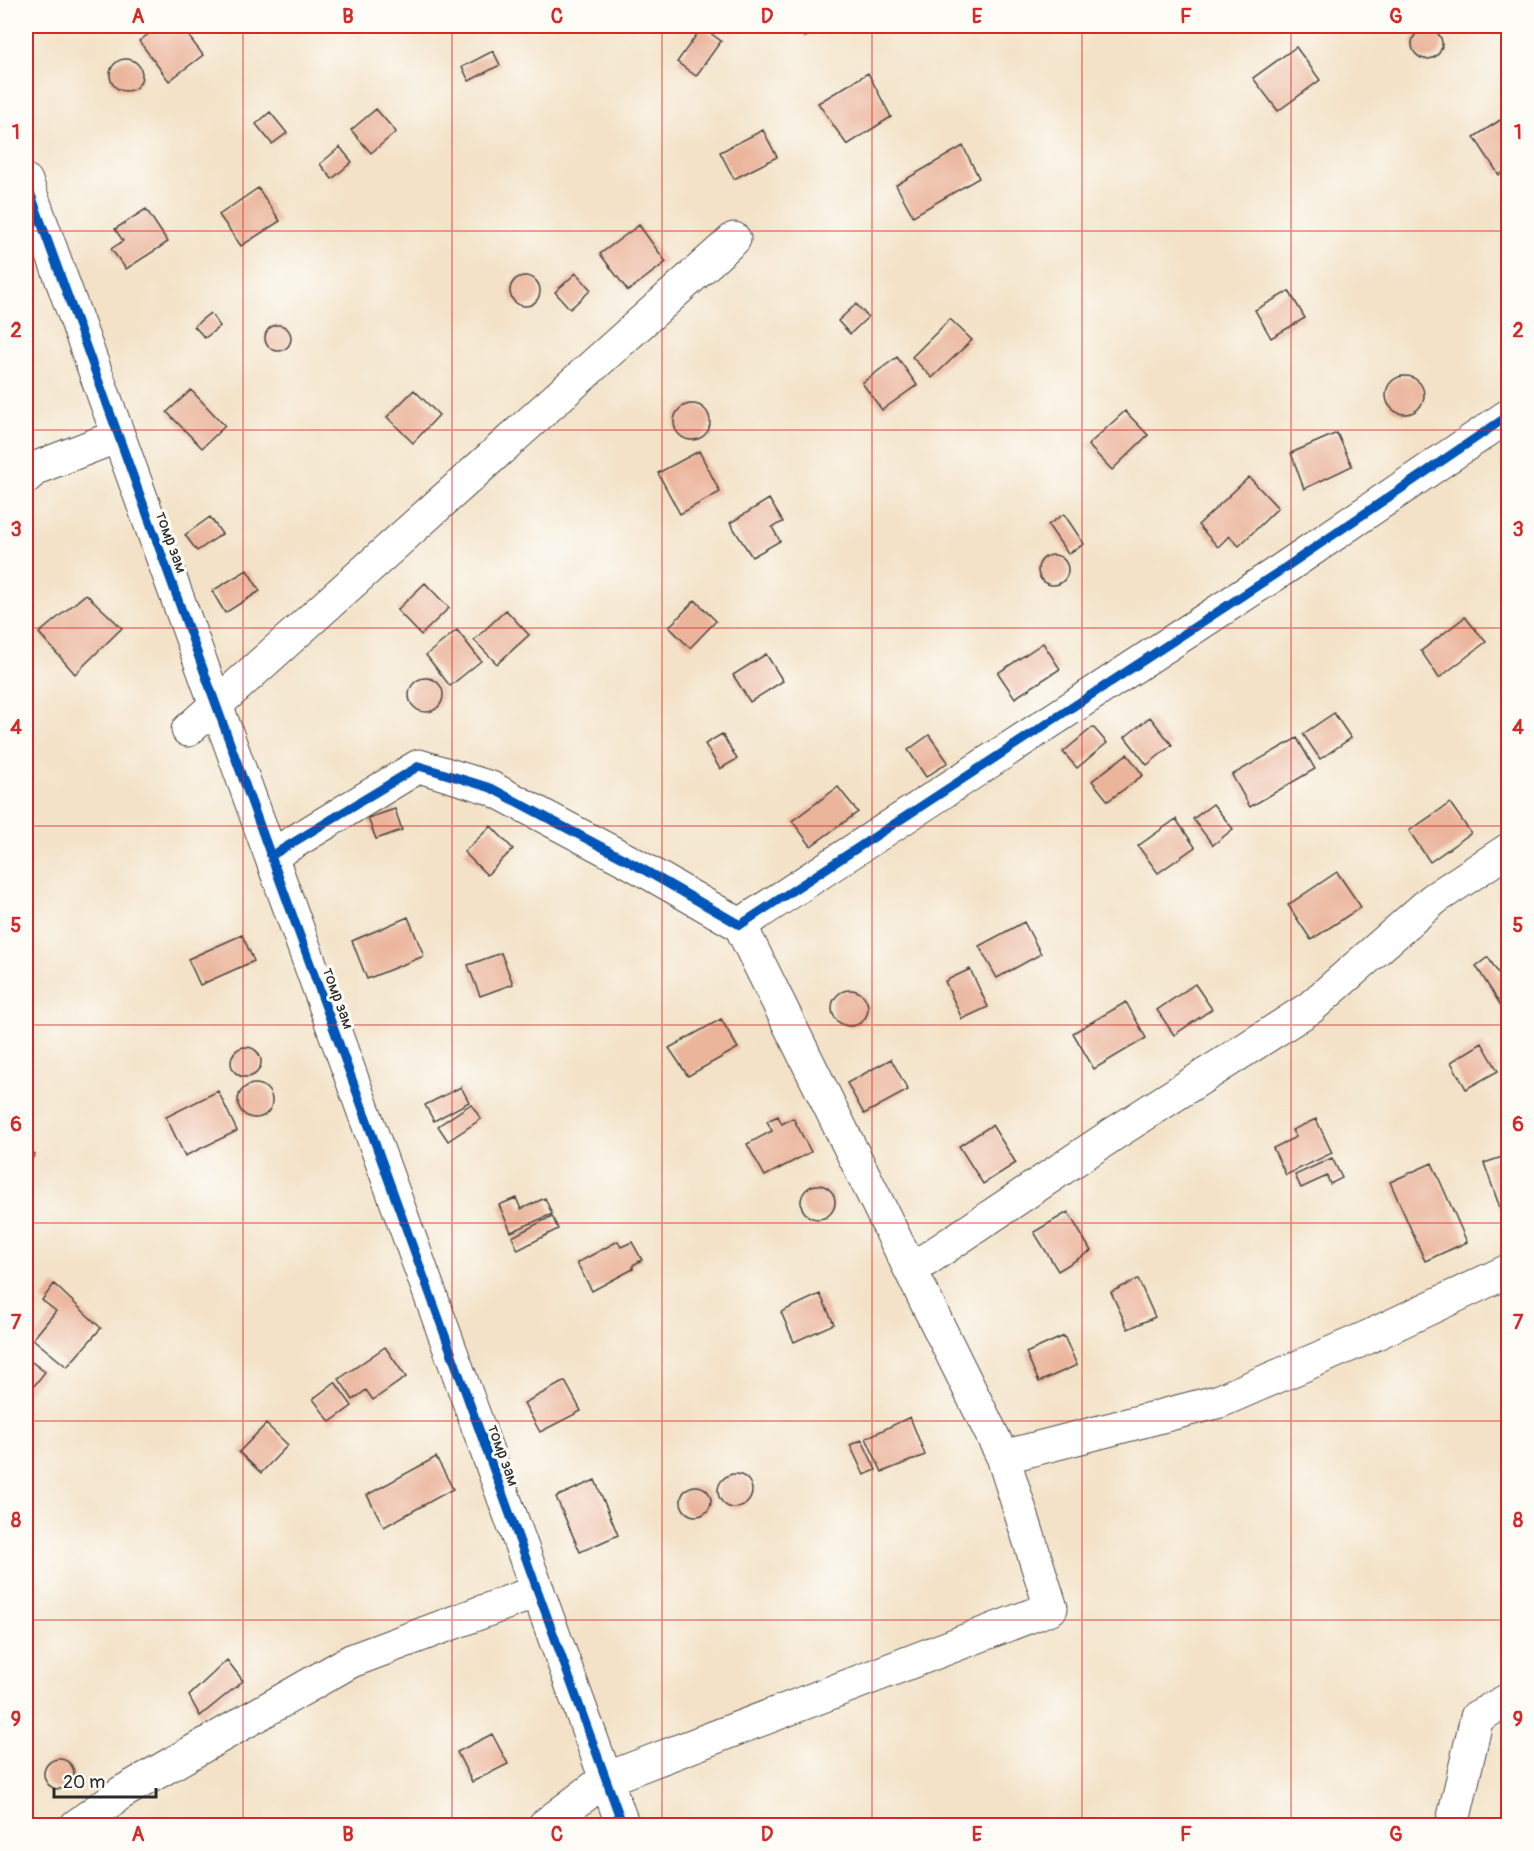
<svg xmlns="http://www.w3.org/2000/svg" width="1534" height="1851" font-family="Pangolin,sans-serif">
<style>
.building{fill:#ebb59c}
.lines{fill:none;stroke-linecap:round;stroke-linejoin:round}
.street-casing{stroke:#494642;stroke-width:35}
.street{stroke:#fff;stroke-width:33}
.cycleway-casing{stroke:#fdfcf7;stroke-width:13}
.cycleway{stroke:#0057b8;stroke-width:9}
.grid{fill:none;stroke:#d62828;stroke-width:1.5;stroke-opacity:0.55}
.labels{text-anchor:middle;stroke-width:6;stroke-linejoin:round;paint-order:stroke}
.street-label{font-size:16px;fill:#2b2b2b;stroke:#fdfcf7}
.neatline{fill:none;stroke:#d62828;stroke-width:2}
.grid-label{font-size:20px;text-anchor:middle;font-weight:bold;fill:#d62828}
</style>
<rect width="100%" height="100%" fill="#fdfcf7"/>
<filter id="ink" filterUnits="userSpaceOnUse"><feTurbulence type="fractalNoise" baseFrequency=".0167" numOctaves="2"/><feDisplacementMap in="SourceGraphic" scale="12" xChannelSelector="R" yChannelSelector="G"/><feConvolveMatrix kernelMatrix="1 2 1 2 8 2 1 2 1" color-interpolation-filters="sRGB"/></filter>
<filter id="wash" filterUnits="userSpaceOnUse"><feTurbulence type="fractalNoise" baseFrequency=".008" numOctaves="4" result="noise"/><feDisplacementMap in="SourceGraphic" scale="24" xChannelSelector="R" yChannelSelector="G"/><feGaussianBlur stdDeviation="1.35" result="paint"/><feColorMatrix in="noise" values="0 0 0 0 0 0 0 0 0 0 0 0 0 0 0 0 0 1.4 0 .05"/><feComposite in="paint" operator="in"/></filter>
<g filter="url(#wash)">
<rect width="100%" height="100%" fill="#f3e2c7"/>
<g id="blocks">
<path class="building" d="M160,26h21l22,29 -34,26 -30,-40z
M798,26h27l-20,11z
M702,27l19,14 -25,35 -19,-14z
M1412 44a15 15 0 1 1 30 0a15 15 0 1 1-30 0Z
M1296,47l24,33 -42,31 -25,-33z
M493,51l7,14 -31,16 -7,-14z
M110 75a16 16 0 1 1 32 0a16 16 0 1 1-32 0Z
M868,73l23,44 -44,28 -29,-42z
M376,109l20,23 -25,21 -20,-23z
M270,112l17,21 -15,11 -16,-20z
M1508,115v53l-9,7 -25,-38z
M763,130l14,27 -43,22 -14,-27z
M963,146l16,32 -66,38 -17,-31z
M340,147l12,15 -20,17 -12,-15z
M258,188l22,33 -39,25 -22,-31z
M146,209l22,33 -42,27 -15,-20 12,-8 -8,-12z
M639,225l27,37 -38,29 -28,-37z
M576,273l15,17 -21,19 -15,-17z
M510 291a15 15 0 1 1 30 0a15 15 0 1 1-30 0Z
M1289,291l16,27 -34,20 -16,-28z
M856,304l12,13 -18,17 -12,-13z
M210,313l10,13 -15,12 -11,-12z
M950,319l22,21 -40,38 -20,-21z
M265 338a13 13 0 1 1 26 0a13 13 0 1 1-26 0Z
M897,357l20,28 -35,25 -20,-27z
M1386 395a19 19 0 1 1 38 0a19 19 0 1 1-38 0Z
M191,390l34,36 -23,22 -35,-36z
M414,390l25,25 -26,28 -26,-26z
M674 422a18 18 0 1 1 36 0a18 18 0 1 1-36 0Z
M1125,411l23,24 -36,35 -24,-25z
M1337,433l15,33 -48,23 -13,-36z
M699,451l21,41 -40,22 -22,-41z
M1249,477l29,31 -39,38 -10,-10 -11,11 -20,-22z
M769,499l14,23 -11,5 8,14 -28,16 -22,-34z
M1064,514l20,30 -16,10 -20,-29z
M210,517l12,17 -25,17 -12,-16z
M1038 570a15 15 0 1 1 30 0a15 15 0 1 1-30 0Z
M247,570l13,21 -35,22 -13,-22z
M425,583l24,25 -28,27 -24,-25z
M86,594l36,34 -47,46 -36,-41z
M695,600l21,21 -26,27 -21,-21z
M506,610l23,25 -32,29 -23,-24z
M1465,617l21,25 -47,36 -18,-27z
M457,630l24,31 -31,25 -24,-31z
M1043,643l17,26 -45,29 -17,-25z
M766,654l17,27 -33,21 -17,-27z
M409 695a17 17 0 1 1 34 0a17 17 0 1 1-34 0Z
M1334,713l17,25 -31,21 -17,-25z
M1150,717l22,28 -25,20 -22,-28z
M1093,727l14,16 -30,25 -14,-16z
M722,734l15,25 -17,10 -15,-25z
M929,735l19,27 -22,15 -18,-27z
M1297,738l18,31 -65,38 -18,-32z
M1127,754l16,21 -35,26 -16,-20z
M838,787l20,25 -47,34 -19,-25z
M1450,803l21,30 -41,29 -21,-31z
M1213,804l20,25 -20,16 -20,-26z
M395,809l7,21 -26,9 -8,-21z
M1176,819l19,28 -37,26 -20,-27z
M491,826l22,23 -26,26 -23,-23z
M1337,872l24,35 -50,33 -23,-35z
M408,917l16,39 -57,23 -15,-38z
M1024,922l17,32 -44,24 -18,-32z
M242,935l12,26 -54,24 -12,-26z
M501,953l12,31 -33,12 -12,-31z
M1488,957l20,32v28l-32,-51z
M970,969l18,38 -26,12 -17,-38z
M1195,984l17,25 -38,26 -17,-25z
M832 1008a18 18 0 1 1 36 0a18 18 0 1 1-36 0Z
M1126,1002l20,36 -52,31 -21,-36z
M721,1019l17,29 -50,28 -19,-28z
M1482,1043l16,28 -32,18 -15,-27z
M231 1062a15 15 0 1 1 30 0a15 15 0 1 1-30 0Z
M891,1059l17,31 -44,24 -17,-31z
M238 1101a17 17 0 1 1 34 0a17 17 0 1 1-34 0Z
M461,1087l8,15 -35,19 -9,-16z
M218,1091l19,40 -52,25 -19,-39z
M471,1104l10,15 -33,22 -10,-15z
M778,1116l4,8 11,-6 18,34 -46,24 -18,-32 25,-13 -5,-10z
M1316,1119l16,34 -46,22 -13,-27 23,-11 -4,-7z
M992,1125l24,38 -33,21 -24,-38z
M26,1148l9,6 -9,14z
M1508,1155v50l-8,3 -16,-45z
M1332,1158l10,20 -12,6 -3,-8 -26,12 -6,-13z
M1432,1163l35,79 -42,19 -35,-79z
M801 1202a17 17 0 1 1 34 0a17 17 0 1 1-34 0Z
M516,1198l5,11 24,-11 7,16 -41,18 -12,-27z
M1068,1212l23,39 -33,20 -24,-39z
M552,1216l6,13 -40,21 -6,-13z
M618,1241l3,6 11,-5 10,18 -9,5v4l-41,22 -15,-28z
M1138,1279l17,38 -27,12 -17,-37z
M54,1284l47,44 -34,39 -34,-28 23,-28 -14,-11z
M820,1294l14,30 -40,18 -13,-30z
M1064,1336l13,29 -38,17 -13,-29z
M385,1347l21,30 -33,23 -7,-10 -13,10 -14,-21z
M29,1360l16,12 -19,24v-31z
M565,1381l16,30 -41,21 -16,-29z
M335,1382l17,24 -22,16 -17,-23z
M910,1417l15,38 -43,17 -16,-34z
M266,1424l22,21 -27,28 -22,-21z
M862,1440l14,30 -12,5 -14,-30z
M436,1457l17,32 -69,38 -17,-32z
M718 1491a17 17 0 1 1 34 0a17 17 0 1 1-34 0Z
M595,1480l23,55 -38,17 -24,-55z
M681 1501a15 15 0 1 1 30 0a15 15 0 1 1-30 0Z
M227,1660l16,21 -43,35 -11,-20z
M492,1734l16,30 -36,18 -15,-30z
M44 1774a15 15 0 1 1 30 0a15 15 0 1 1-30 0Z"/>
</g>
</g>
<g filter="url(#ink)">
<use href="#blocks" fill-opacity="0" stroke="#494642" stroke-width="1.5"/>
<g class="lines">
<defs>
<path id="street" d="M26,181l597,1645
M26,477l10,-9 82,-32
M188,730l546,-491
M271,856l148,-90 72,22 141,75 108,62 543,-356 225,-153
M911,1270l201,-135 198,-127 124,-109 74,-49
M1003,1457l217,-56 146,-63 142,-67
M76,1826l45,-33 230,-132 187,-70
M544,1826l62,-47 445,-171 -48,-151 -263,-532
M1452,1826l25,-109 31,-17"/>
</defs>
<use href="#street" class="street-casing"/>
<use href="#street" class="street"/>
<defs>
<path id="cycleway" d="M26,181l597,1645
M271,856l148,-90 72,22 141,75 108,62 543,-356 225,-153"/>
</defs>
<use href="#cycleway" class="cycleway-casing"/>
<use href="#cycleway" class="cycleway"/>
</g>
</g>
<path class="grid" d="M243,26v1800M452,26v1800M662,26v1800M872,26v1800M1082,26v1800M1291,26v1800M26,231h1482M26,430h1482M26,628h1482M26,826h1482M26,1025h1482M26,1223h1482M26,1421h1482M26,1620h1482"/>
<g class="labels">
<g class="street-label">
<text transform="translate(172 542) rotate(70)" y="6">томр зам</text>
<text transform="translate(339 998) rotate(70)" y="6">томр зам</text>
<text transform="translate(504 1455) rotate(70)" y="6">томр зам</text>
</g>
</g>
<rect width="1534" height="1851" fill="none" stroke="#fdfcf7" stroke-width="66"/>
<path d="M54 1788v9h102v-9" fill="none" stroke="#2b2b2b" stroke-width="3"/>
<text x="63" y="1788" font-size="18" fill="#2b2b2b" stroke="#fdfcf7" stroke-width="4.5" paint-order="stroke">20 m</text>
<rect x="33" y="33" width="1468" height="1785" class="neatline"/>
<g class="grid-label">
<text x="138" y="23">A</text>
<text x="348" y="23">B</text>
<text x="557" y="23">C</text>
<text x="767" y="23">D</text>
<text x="977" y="23">E</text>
<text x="1186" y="23">F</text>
<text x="1396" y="23">G</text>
<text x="16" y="139">1</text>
<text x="1518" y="139">1</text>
<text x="16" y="337">2</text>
<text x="1518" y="337">2</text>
<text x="16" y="536">3</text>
<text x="1518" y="536">3</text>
<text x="16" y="734">4</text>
<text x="1518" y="734">4</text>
<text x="16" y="932">5</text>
<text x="1518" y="932">5</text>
<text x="16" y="1131">6</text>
<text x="1518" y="1131">6</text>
<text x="16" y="1329">7</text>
<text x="1518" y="1329">7</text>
<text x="16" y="1527">8</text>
<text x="1518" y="1527">8</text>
<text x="16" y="1726">9</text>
<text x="1518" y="1726">9</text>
<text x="138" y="1841">A</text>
<text x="348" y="1841">B</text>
<text x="557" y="1841">C</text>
<text x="767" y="1841">D</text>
<text x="977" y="1841">E</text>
<text x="1186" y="1841">F</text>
<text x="1396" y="1841">G</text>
</g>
</svg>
